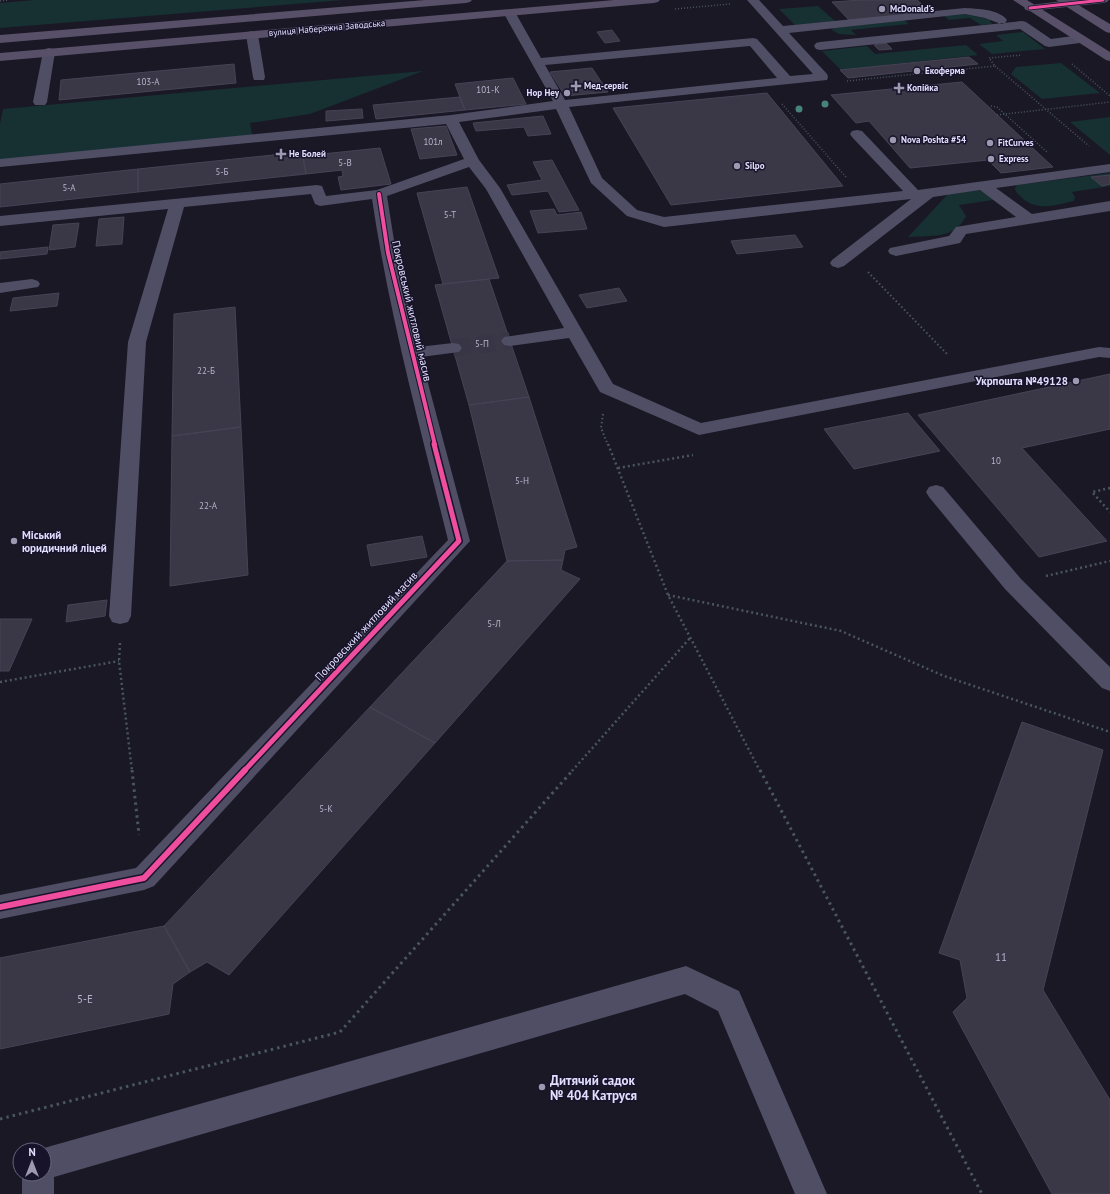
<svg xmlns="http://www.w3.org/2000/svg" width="1110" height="1194" font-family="'PT Sans',sans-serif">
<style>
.green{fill:#173032}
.building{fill:#3a3746;stroke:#474357}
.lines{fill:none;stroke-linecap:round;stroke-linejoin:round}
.minor-tunnel{stroke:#383645;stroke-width:17;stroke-dasharray:17 8;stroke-linecap:butt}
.path-far3{stroke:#4a5562;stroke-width:1.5;stroke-dasharray:1 2;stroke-linecap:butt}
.path-far2{stroke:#4a5562;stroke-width:2;stroke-dasharray:1.5 2.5;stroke-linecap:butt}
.path-far1{stroke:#4a5562;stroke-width:2.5;stroke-dasharray:2 3;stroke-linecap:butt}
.path{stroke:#4a5562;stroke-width:3;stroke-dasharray:2.5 4;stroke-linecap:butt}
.minor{fill:#4f4e65;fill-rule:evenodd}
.major{fill:#584f68;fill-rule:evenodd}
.cycleway-far3-casing{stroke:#17132a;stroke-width:4.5}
.cycleway-far2-casing{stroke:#17132a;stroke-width:6}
.cycleway-far1-casing{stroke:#17132a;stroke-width:8}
.cycleway-casing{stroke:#17132a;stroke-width:9}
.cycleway-far3{stroke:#ef4d9e;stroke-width:3}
.cycleway-far2{stroke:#ef4d9e;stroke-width:4}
.cycleway-far1{stroke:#ef4d9e;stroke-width:5}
.cycleway{stroke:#ef4d9e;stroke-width:6}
.tree{fill:#48837b}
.poi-dot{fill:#9c99b1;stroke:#17132a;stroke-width:1.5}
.labels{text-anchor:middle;stroke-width:3;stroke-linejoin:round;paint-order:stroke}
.far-poi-label{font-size:9px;font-weight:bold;fill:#e2defd;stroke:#17132a;text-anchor:start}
.far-street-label{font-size:9px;fill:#e2defd;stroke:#17132a}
.number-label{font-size:9px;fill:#b8b4cf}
.street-label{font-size:11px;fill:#e2defd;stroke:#17132a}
.poi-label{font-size:11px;font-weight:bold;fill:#e2defd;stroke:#17132a;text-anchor:end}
.near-number-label{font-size:11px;fill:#b8b4cf}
.near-poi-label{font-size:13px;font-weight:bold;fill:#e2defd;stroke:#17132a;text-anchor:start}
</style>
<rect width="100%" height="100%" fill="#1a1825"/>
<path class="green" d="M35,0h309l-344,28v-25z
M818,6l17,15 -40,4 -16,-16z
M964,14l25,5 3,5 -11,1 -11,-7 -21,2 -5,-4z
M904,20l5,4 -58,6 5,5 -17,-1 -7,-4 1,-2z
M1023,32l22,17 -53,5 -13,-10 24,-3 -7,-6z
M966,45l12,10 -137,15 -19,-19 45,-5 8,8z
M1061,63l39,30 -58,6 -31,-25 5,-7z
M423,71l-113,43 -60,9 2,12 -252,25v-36l3,-15z
M1110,117v38l-40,-33z
M1110,173v13l-38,6 3,5 -1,4c-20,4 -35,11 -52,-3 -4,-4 -7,-6 -7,-10l2,-3z
M978,190l6,2 9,8 -34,5 7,11c-12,24 -34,19 -58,21l40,-43z"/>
<path class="building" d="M861,0h56l14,12 -82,8 -17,-18z
M612,30l8,11 -15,2 -8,-11z
M886,43l6,6 -13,1 -5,-5z
M969,57l9,7 -130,14 -8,-8z
M234,64l2,19 -177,17 2,-20z
M592,68l16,24 -43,4 -15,-24z
M513,78l13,26 -61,6 -10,-26z
M962,82l91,85 -52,6 -13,-13 -78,8 -41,-47 -13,2 -25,-28z
M767,93l76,93 -172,19 -58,-97z
M460,97l5,13 -89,9 -3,-14z
M362,109l1,9 -37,3v-10z
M543,116l8,18 -23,2 -4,-9 -48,4 -3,-8z
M446,126l11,29 -37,4 -9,-30z
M380,148l11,36 -50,6 -3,-13 5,-1 -1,-6 -36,4 -3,-18z
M302,152l4,22 -168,18v-23z
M552,160l27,50 -20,2 -11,-21 -36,4 -5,-10 35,-5 -9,-18z
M138,169v23l-138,15v-23z
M1110,175v9l-8,2 -11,-9z
M467,187l32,91 -56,6 -26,-91z
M554,209l3,6 24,-3 6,17 -49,4 -8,-22z
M124,217l-2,27 -26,2 3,-27z
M79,223l-4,24 -26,3 4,-25z
M795,235l8,12 -66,7 -6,-13z
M48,247l-1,7 -47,5v-7z
M489,279l40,118 -60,8 -34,-120z
M619,288l8,13 -40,7 -8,-13z
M59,293l-2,13 -47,5 3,-13z
M235,307l6,120 -69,9 2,-122z
M1110,374v55l-88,19 85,93 -68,16 -121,-142z
M529,397l48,150 -12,3 -2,10 -56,1 -38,-156z
M908,413l32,38 -86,18 -30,-40z
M241,427l7,148 -78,11 2,-150z
M422,536l5,21 -56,9 -4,-21z
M563,560l-2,10 19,9 -145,164 -65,-36 137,-146z
M107,600l-2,16 -39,6 2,-17z
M0,619h32l-23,52h-9z
M370,707l65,36 -206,232 -22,-13 -17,10 -26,-46z
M1022,722l81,28 -60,240 67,110v94h-58l-99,-182 14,-14 -7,-38 -21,-7z
M164,926l26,46 -17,12 -4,30 -169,35v-91z"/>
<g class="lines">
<path class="minor-tunnel" d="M453,348l57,-7"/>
<path class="path-far3" d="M0,1l8,-1
M675,9l55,-5
M1072,64l38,32
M995,66l94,80
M847,81l148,-15 -6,-8 33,-3
M782,104l64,73
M991,106l6,1 50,45
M997,115l113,-13"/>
<path class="path-far2" d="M868,272l80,83
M603,414l-2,14 7,17"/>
<path class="path-far1" d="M608,444l60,151 92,176
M618,468l75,-13
M1110,488l-18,4 18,20
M1046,576l64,-15
M668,595l173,36 103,45 166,56
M120,643l-1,18 13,110
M0,682l119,-21
M572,771l118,-133"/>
<path class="path" d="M132,770l7,65
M760,770l222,424
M0,1119l340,-87 233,-262"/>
<path class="minor" d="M747,0h12l24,26 182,-18c13,1 34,1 42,12l-2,3 -4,1 -16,-6 -20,-4 -176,19 38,41 1,3 -1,3 -258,27 33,71 35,32 27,7 239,-26 -51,-54 -2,-3 2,-3 5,-1 5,1 56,59 192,-26v8l-114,16 36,26 78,-13v10l-144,23 -6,9 -64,13 -6,-2 -2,-3 2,-3 59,-12 7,-9 60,-10 -36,-27 -47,7 -89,69 -6,2 -6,-2 -2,-3 2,-3 79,-61 -247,28 -37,-11 -36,-33 -35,-74 -97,13 20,38 21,28 113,196 88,39 398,-76 11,1v10l-11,-1 -400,78 -99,-43 -31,-54 -59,8 -6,-1 -3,-4 3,-4 60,-9 -78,-139 -17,-22 -82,29 9,57 22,94 35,-4 6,1 3,4 -3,4 -38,5 49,184 -316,345 -10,4 -144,29v-24l136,-27 312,-328c-28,-113 -59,-226 -76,-341l-52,7 -5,-2 -4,-10 -127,13 -38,135 -15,274 -3,6 -8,2 -8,-2 -3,-6 19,-274 40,-133 -168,17v-10l317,-31 5,1 4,10 51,-6 87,-31 -18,-35 -446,43v-8l451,-44 102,-14 -50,-89 2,-2h8l2,2 26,46 212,-20 4,1 33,37 23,-2zM750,46l27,32 -212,22 -20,-35z
M1071,0h38l-2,2 -4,1 -73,8 -4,-1 -2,-2 2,-2 4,-1z
M1022,21l4,1 25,17 29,-4 4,1 2,3 -2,3 -4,1 -31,4 -4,-1 -25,-17 -200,21 -4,-1 -2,-3 2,-3 4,-1z
M252,31l4,1 2,3 7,42 -1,3h-10l-1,-3 -7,-42 2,-3z
M49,48l4,1 2,3 -8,50 -2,3h-10l-2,-3 10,-50 2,-3z
M32,279l6,2 2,3 -2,3 -38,6v-10z
M936,485l7,2 78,92 89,88v24l-8,-3 -97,-99 -76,-92 -3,-5 3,-5z
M686,966l53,25 88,203h-32l-77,-183 -33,-17 -631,183v17h-32v-20h22v-24h-5l5,-2z"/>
<path class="major" d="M425,0h47l-2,2 -4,1 -466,40v-8z
M614,0h46l-2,2 -4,1 -654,58v-8z
M1013,0h14l83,52v9l-4,-1z
M1056,0h14l40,24v9l-4,-1z"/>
<defs>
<path id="cycleway-far3" d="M1030,8l73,-8"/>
<path id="cycleway-far2" d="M379,194l9,59 47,192"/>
<path id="cycleway-far1" d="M244,771l215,-230 -25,-97"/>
<path id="cycleway" d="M0,907l144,-29 101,-108"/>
</defs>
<use href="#cycleway-far3" class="cycleway-far3-casing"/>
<use href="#cycleway-far2" class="cycleway-far2-casing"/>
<use href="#cycleway-far1" class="cycleway-far1-casing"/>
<use href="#cycleway" class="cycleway-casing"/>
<use href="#cycleway-far3" class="cycleway-far3"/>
<use href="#cycleway-far2" class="cycleway-far2"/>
<use href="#cycleway-far1" class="cycleway-far1"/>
<use href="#cycleway" class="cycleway"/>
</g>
<g class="tree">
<circle cx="825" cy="104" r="3.5"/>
<circle cx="799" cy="109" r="3.5"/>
</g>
<g class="poi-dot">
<circle cx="882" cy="9" r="4"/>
<circle cx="917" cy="71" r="4"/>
<path d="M574 80h4v4h4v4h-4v4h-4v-4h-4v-4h4z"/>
<path d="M897 82h4v4h4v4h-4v4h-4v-4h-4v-4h4z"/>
<circle cx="567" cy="93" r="4"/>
<circle cx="893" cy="140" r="4"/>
<circle cx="990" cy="143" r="4"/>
<path d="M279 148h4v4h4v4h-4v4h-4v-4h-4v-4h4z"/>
<circle cx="991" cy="159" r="4"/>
<circle cx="737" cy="166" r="4"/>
<circle cx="1076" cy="381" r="4"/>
<circle cx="14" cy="541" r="4"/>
<circle cx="542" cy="1087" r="4"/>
</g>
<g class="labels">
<g class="far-poi-label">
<text x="890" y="12">McDonald's</text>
<text x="925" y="74">Екоферма</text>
<text x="584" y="89">Мед-сервіс</text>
<text x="907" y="91">Копійка</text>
<text x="559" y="96" text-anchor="end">Hop Hey</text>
<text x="901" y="143">Nova Poshta #54</text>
<text x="998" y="146">FitCurves</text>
<text x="289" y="157">Не Болей</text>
<text x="999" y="162">Express</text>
<text x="745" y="169">Silpo</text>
</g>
<g class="far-street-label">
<text transform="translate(327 28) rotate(-5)" y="3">вулиця Набережна Заводська</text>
</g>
<g class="number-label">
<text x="148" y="85">103-А</text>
<text x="488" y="93">101-К</text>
<text x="433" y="145">101л</text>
<text x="345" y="166">5-В</text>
<text x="222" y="175">5-Б</text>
<text x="69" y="191">5-А</text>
<text x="450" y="218">5-Т</text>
<text x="482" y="347">5-П</text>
<text x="206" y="374">22-Б</text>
<text x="996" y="464">10</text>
<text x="522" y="484">5-Н</text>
<text x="208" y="509">22-А</text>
<text x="494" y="627">5-Л</text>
<text x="326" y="812">5-К</text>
</g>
<g class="street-label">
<text transform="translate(412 311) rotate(77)" y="4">Покровський житловий масив</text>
<text transform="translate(366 626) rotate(-47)" y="4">Покровський житловий масив</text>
</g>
<g class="poi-label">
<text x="1068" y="385">Укрпошта №49128</text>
<text x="22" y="539" text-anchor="start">Міський<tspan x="22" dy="13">юридичний ліцей</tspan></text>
</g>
<g class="near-number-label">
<text x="1001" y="961">11</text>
<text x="85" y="1003">5-Е</text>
</g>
<g class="near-poi-label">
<text x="550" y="1085">Дитячий садок<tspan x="550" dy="15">№ 404 Катруся</tspan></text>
</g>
</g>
<g transform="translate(32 1162)"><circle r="19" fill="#17132a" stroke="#68647e"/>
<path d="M0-3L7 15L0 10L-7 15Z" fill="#9c99b1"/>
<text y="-6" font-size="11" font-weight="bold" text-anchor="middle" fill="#e2defd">N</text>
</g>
</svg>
